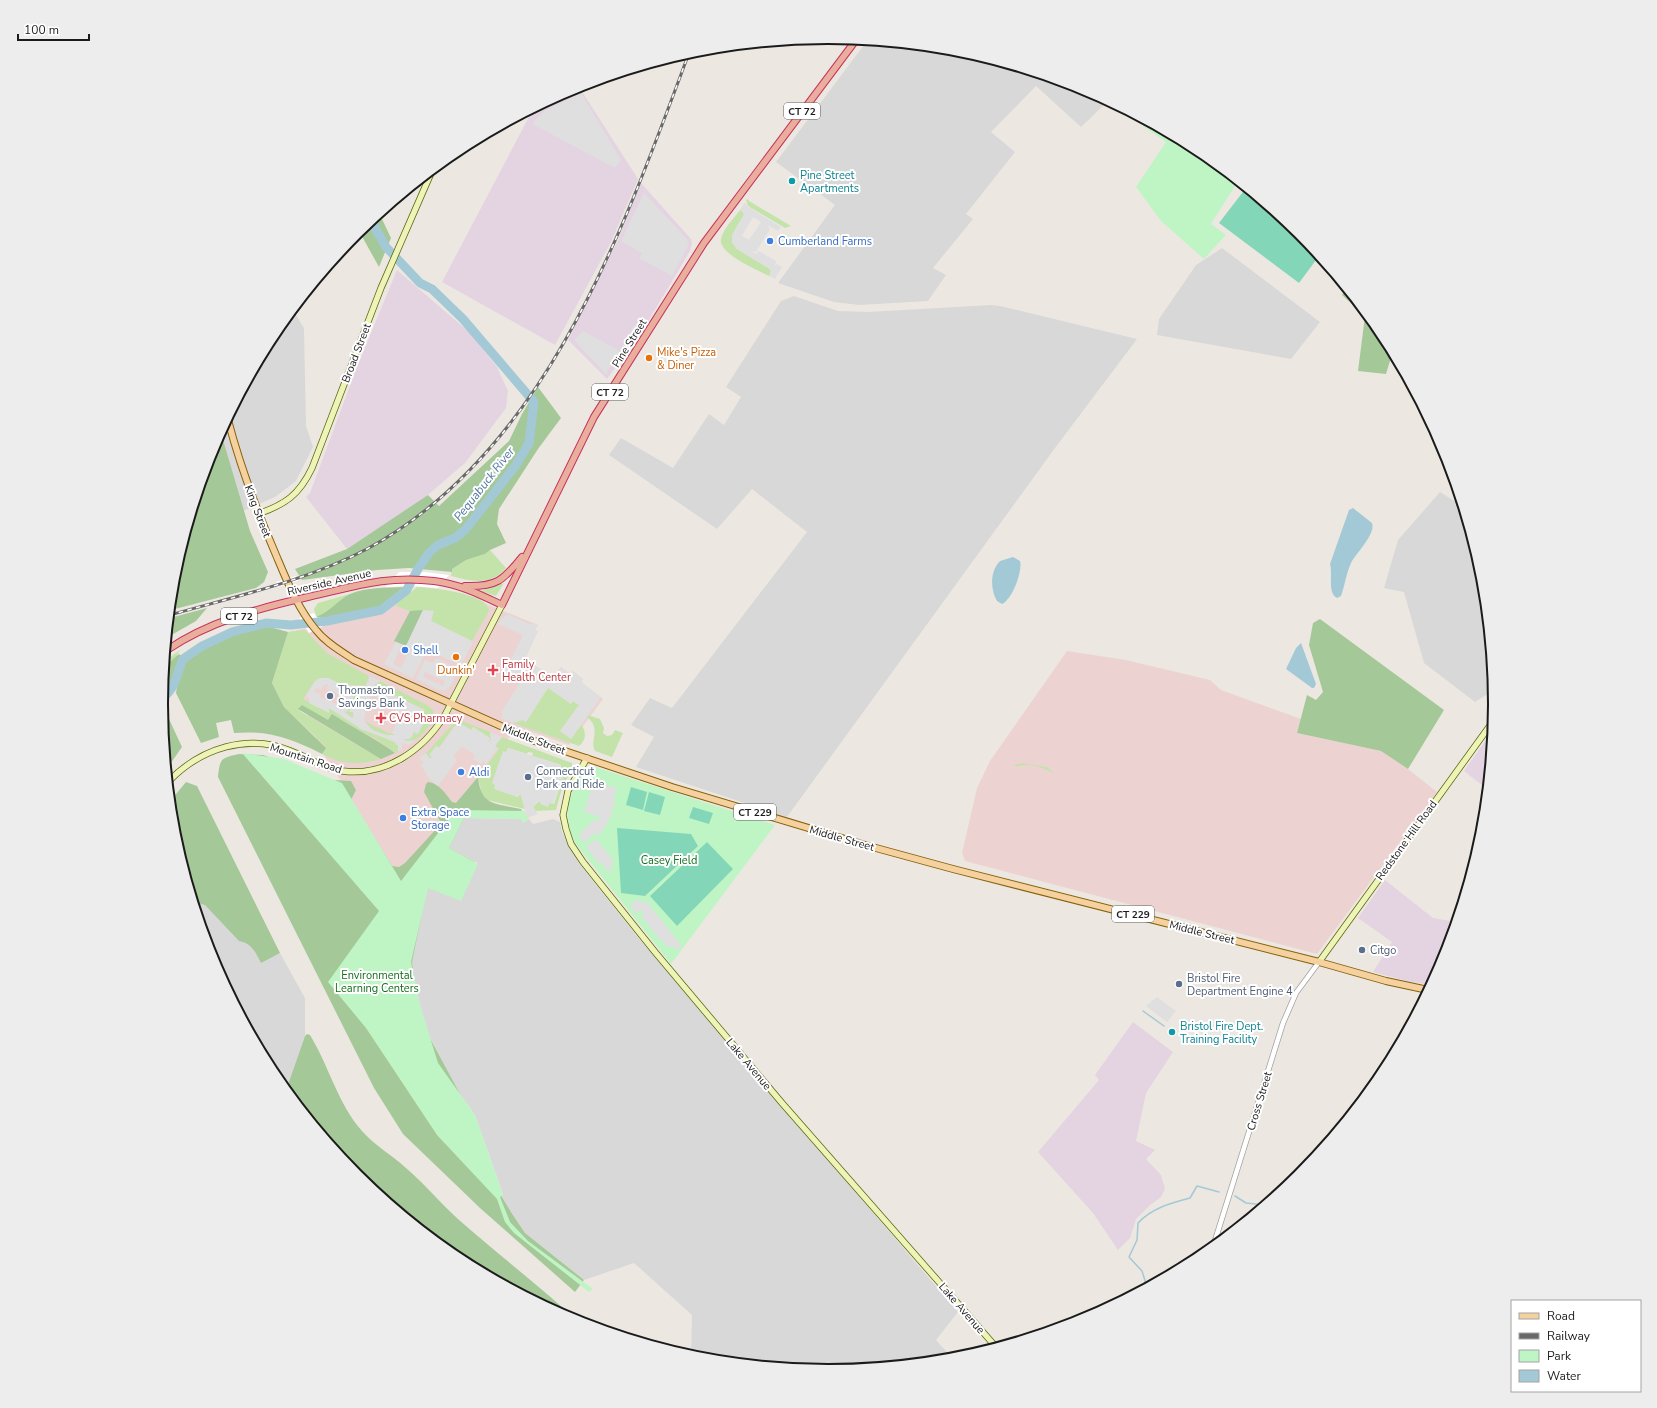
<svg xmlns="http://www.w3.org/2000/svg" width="1657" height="1408" font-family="'Nunito Sans',sans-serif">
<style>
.residential{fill:#d9d8d8}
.commercial{fill:#ecd3d1}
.industrial{fill:#e4d3e1}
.grass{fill:#c4e3aa}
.forest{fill:#a5c898}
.park{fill:#bff4c5}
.pitch{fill:#84d6b9}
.parking{fill:#dfdfdf;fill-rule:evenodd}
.water{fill:#a4c9d6}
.pier{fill:#fff}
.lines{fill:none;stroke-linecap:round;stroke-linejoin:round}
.stream{stroke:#a4c9d6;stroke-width:1.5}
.river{stroke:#a4c9d6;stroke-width:9}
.tertiary-casing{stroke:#a2a2a2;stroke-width:6}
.secondary-casing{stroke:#5a670d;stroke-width:7}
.primary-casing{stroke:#86610b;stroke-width:8}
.trunk-casing{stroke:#c7315f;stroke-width:8}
.tertiary{stroke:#fff;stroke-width:4.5}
.secondary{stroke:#eef3b7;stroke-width:5.5}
.primary{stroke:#f4d19e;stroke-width:6}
.trunk{stroke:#e9af9c;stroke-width:6}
.rail-casing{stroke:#696969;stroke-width:3}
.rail{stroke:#fff;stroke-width:1.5;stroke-dasharray:4.5;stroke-linecap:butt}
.culture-dot{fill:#0f9aa8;stroke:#fff;stroke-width:1.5}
.shop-dot{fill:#3f7fe0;stroke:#fff;stroke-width:1.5}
.food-dot{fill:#e8710a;stroke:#fff;stroke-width:1.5}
.health-dot{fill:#e0444e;stroke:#fff;stroke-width:1.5}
.service-dot{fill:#5c6f8a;stroke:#fff;stroke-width:1.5}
.labels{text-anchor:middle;stroke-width:4;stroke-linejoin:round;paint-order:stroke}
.shield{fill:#fff;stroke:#5f5f5f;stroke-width:1}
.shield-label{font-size:10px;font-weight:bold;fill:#1b1b1b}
.culture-label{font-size:11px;fill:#0d838f;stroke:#fff;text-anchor:start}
.shop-label{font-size:11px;fill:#366cbe;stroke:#fff;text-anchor:start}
.street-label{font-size:11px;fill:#1b1b1b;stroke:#fff}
.food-label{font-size:11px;fill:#c56008;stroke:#fff;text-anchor:start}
.health-label{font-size:11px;fill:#be3a42;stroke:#fff;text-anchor:start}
.service-label{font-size:11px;fill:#4e5e75;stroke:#fff;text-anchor:start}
.park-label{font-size:11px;fill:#136e1e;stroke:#fff}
.water-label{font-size:12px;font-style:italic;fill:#5076a2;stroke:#fff}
.rim{fill:none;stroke:#1b1b1b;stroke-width:2}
</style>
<rect width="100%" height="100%" fill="#ece8e1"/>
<path class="residential" d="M867,41l92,9 125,38 24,13 -27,26 -45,-41 -45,46 24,20 -49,62 7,5 -40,49 13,7 -18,26 -69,4 -25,-3 -56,-19 57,-78 -59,-43z
M1222,248l98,74 -29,37 -134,-24 2,-16 37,-54z
M794,296l44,15 30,1 123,-7 9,1 137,33 -82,109 -268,369 -151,-50 18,-30 -23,-12 19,-27 22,10 135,-176 -55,-43 -35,40 -108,-74 12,-17 52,30 36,-54 15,11 17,-28 -15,-10 55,-86z
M293,310l11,18 2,98 7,21 -17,34 -21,16 -32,14 -22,-78 53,-100z
M1440,492l22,14 21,68 11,116 -19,12 -51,-39 -20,-71 -20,-4 14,-48z
M464,818l57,1 2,4 6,-4 4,5 20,-5 7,3 2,10 18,33 60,75 318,372 -22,28 17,19 -125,12 -130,-13 -7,-2 1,-41 -58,-52 -50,17 -59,-47 -24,-37 2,-2 -28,-79 -17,-24 -29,-56 -9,-30 -9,-43 16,-74 51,-25 -29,-15z
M195,903l10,2 47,42 9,15 19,-9 25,45v38l-19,54 -12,-16 -62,-115z"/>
<path class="commercial" d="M417,587l31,4 21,6 69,28 -3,5 3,1 -12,26 5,3 -2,3 25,13 7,-9 9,7 3,-3 10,8 -2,3 22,17 -34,46 -52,-18 -73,97 -49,50 -50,-74 2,-10 -27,-41 -39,-107 7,-10 95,-19 31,-22z
M1067,651l59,9 84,20 11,10 80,29 -4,14 84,18 27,18 29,23 -120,162 -352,-93 -3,-8 15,-65 13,-27z"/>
<path class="industrial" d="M581,90l57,89 -27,63 -56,103 -113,-63 89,-169z
M641,183l50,56 1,4 -2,8 -46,77 -37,51 -39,-39 51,-102z
M397,270l72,62 28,35 11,24 -2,17 -41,55 -43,37 -75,49 -41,-52 4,-4 47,-126z
M1493,730l-6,59 -23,-18z
M1385,880l48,38 23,4 -11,37 -14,26 -20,-3 -38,-10 19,-30 -34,-24z
M1133,1022l40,30 -27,41 -10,48 19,9 -9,9 15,16 4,14 -4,8 -12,9 -13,13 -6,19 -12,12 -25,-37 -55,-61 61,-72 -4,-5z"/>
<path class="grass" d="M748,199l1,2 42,25 -6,2 -37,-22 -2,-6z
M740,210l3,2 1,3c-6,10 -18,24 -7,34l33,20 1,3 -2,4c-11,-6 -51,-22 -48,-37 2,-10 13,-21 19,-29z
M490,550l16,18c-16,19 -35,13 -55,8l1,-7 14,-9 19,-6z
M504,583l-8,13 -16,-5z
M417,587c18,1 55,5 69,17l3,6 -1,3 -16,28 -41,-20 2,-10h-23l-14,-5 2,-3z
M350,594l-27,21 -7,2 -2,-8 4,-6z
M305,630l22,23 42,23 -3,10 -23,-1 -15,-7 -13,3 -12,18 26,13v-4l32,21 32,12 5,5v6l-2,1 -23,-16 -12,-4 -28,-18 -5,5 -30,-10 83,49c-20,6 -39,6 -59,-5l4,-7 -42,-40 -12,-24 16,-51z
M180,650c-2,5 -11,15 -15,21l1,-11z
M380,681l47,24 6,5c2,10 -10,28 -21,31 -4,1 -8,-1 -12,-3l12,-1 2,-5 4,2 9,-18 -50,-29 -3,3 1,-5z
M548,687l23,17 2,-3 6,4 -19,26 11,8 10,-14c6,6 5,16 -2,21l-66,-23 9,-3 4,2z
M355,692l7,2 -6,4 -6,14h3v6l-10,-7h4l6,-13 -2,-3z
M588,715l12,4 4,9 -1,5 4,3 5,-1 3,-5 8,3 -11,24 -17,-6c-6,-11 7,-22 -8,-34z
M462,721l28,11 1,9 -3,1 2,-3 -17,-12 -2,3 -6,-4h-11l-15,22 -3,-2 -4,12h-3l-3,-5 25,-27 5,-4z
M366,722l25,12 1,-1 3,2c-10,2 -24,-4 -29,-13z
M502,737l70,26v4l-11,25 -5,18 -21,1 -2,-4 6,-6 9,5 1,-3 5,1 11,-33 -5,-2 1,-4 -29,-9 1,-3 -5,-1 -1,2 -19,-6 -13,41 23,8 1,-2h2l4,14 -38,-9 -5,-5 -4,-18 21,-28 -4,-3z
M1023,763l24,4 8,7c-7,-4 -16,-8 -25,-9 -7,-1 -10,3 -17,0z"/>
<path class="forest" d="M377,216l5,3 9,19 -12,29 -20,-36z
M1346,289l37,45 10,17 -7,23 -28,-3 7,-55 -23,-21z
M538,387l23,31 -23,31 -39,60 -2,15 9,19 -16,7 -5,4 -19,6 -14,9v3l-43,-4 -32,2 -75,10 -7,-11 52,-20 81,-54 11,11 70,-65 13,-27z
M221,433l29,98 18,41 -4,10 -8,6 -85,22 3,-36 38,-125z
M404,587l-25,20 -52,11 -11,-1c14,-5 22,-17 34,-23 16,-7 37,-6 54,-7z
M207,608l-11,13 -28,16 2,-19z
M423,610l-17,36 -12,-5 16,-30z
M1320,619l124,91 -36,59 -27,-18 -84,-18 10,-38 9,5 7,-8 -14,-47 4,-22z
M266,626l22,6 -16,51 12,24 42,41 -4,6c-30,-15 -53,-24 -88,-21l-3,-13 -15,3 3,14 -18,6 -25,-50c1,-7 7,-30 12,-35 16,-18 55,-26 78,-32z
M179,654l2,2c-8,12 -7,28 -19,38 2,-18 2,-29 17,-40z
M162,704l20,43 -14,20z
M302,705l26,15 4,-6c21,14 43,24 63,39l-14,6 -83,-50z
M239,754l24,1 22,7 27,12 22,6 17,1 5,9 -5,10 41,66 7,1 6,-4 33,-36 2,-6 -16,-29 2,-8 2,-2c11,1 18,12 24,20l4,1 22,-26c3,30 18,26 43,32l2,6h-38l-21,3 -15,30 26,14 -48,26 -15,74 6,43 12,33 38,71 24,72 21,34 12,18 59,47 -9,12 -95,-84 -77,-74 -29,-46 -156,-311c2,-19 3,-19 21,-23z
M186,782l11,4 83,167 -19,10c-6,-11 -9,-20 -22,-22l-34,-36 -10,-2 -21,-69 -3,-34z
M307,1034l3,1c19,31 28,69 52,96 13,15 30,24 44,37 19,16 34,35 52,51 40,35 81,67 121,103l-121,-64 -101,-83 -71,-85 19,-54z"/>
<path class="park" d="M1139,117l60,33 39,31 -27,43 15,11 -22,24 -43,-38 -25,-34 30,-45 -23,-16z
M242,753l42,6 58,24 59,98 55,-71 68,1 5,8 -6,4 -2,-4 -57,-1 -15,30 29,16 -17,37 -33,-13 -17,74 9,43 18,58 37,52 28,80 -3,2 10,25 18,19 65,48 -4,3 -75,-59 -9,-11 -8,-23 -60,-64 -71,-107 -38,-46 51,-71z
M595,767l180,58 -104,139 -96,-121c-3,-7 -6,-14 -7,-22 -2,-18 7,-47 27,-54z"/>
<path class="pitch" d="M1246,188l54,45 19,23 -20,27 -80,-60z
M631,787l16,5 -4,18 -17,-5z
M649,792l16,5 -5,18 -16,-4z
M693,807l20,6 -4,11 -20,-6z
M617,828l74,6 7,12 -53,50 -24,-3z
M707,842l26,27 -56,57 -27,-30z"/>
<path class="parking" d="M581,93l40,67 -6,8 -83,-44 12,-13z
M644,193l43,46 2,5 -17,32 -33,-18 3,-5 -21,-12z
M745,202l2,4 34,21 -3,4 -11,-6 3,4 -14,23 -4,-1 4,3 3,-3 17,10 -1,5 2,-2 5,3 -7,12 -6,-3 2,-4 -1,-3 -33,-20 -5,-6v-8l12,-20 -1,-3 -3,-2zM753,217l8,5 -12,18 -7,-4z
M634,325l6,3 -16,28 -4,-3 -3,2 -11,19 -32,-34 9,-9 37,20z
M423,610l11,1 -3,10 41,20v3l-11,21 -34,-15 -14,28 -29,-14 12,-22 10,4zM401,646l9,4 -2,5 -9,-4zM399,651l8,4 -6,13 -8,-4z
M506,615h4l21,10 1,-3 6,3 -3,5 3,1 -12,26 5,3 -2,3 25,13 7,-9 9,7 3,-3 10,8 -2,3 20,15 -30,42 -11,-8 19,-26 -6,-4 -2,3 -23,-16 -22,34 -4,-2 -9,3 -11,-5v-7l19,-30 -17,-8 19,-38 -25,-11 4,-7 2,1z
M436,658l23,11 -8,16 -5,5h-7l-23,-11 9,-19 8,3zM425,672l20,9 -2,5 -20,-9z
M369,676l11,5 -5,4 -1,5 3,-3 48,23 -2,4 4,2 -9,18 -4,-2 -4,7h-7l5,2 7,-1 -6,5 -7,-2v6l-4,3v-6l-3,-4 -34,-13 -32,-21v5l-20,-10v-5l-3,-2 9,-15 5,-3h8l15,7 22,1 4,-5zM327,684l1,1 -1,4 13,6 -4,9 -16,-7 1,-2 -7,-4 2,-3 5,2 3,-5zM355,692l7,2 -6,3 -7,15h4l1,4 -2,2 -9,-7 4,1 7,-15 -4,-2zM372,695l7,3 -1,4 22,11 2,-4 1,2 1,5 -4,-1 -8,18 3,2h-8l-15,-5 -7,-8 -1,-4 2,-5 -4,-4z
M456,725h7l8,5 2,-3 17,11 -2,4 3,-3 -1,-7 12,5 -7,9 3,2 -12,16 -3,-3 -2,3 -8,-5 2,-4 -12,-8 -3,1 -7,9 4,3 -19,26 -8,-6 -9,-15 3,-3 -5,-4 7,-5 3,5h3l-3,-3 7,-9 3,2z
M508,748l53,17 -1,4 5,2 -12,33 -4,-1 -1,4 -8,-3 1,-3 -4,1 -4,5 5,7 -11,4 -6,-23h-2l-1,2 -24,-8 1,-4 -3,-2 11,-32 3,1z
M597,783l20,5 -4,14 2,1 -1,6 -3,-1 -1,2 3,2 -8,15 -7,9 -3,-3 -11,10 -5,-9 16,-15 3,2 2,-4 -16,-5 8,-26h4z
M596,839l18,22 -4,3 3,4 -5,4 -5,-7v-3l-4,2 -13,-17z
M638,899l4,4 4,-2 36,45 -5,4 -2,-3 -9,-1 -3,-4 1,-3 -3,2 -20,-25 3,-3 -3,-3 -5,4 -6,-9z
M1157,997l19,14 -9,11 -21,-16z"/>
<path class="water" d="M1353,508l19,15c4,11 -16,30 -21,40 -5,11 -6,22 -10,33l-4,2c-10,-5 -4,-24 -7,-34l19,-54z
M1013,557l7,4c3,10 -8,39 -18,43l-5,-3c-7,-12 -7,-30 3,-40z
M1301,643l15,41 -2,4h-2l-26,-19 10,-21z"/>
<path class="pier" d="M399,572h25l25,3 -11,13 -26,-2 -27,1z
M296,576l2,5 -20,6 -2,-5z
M314,613l9,13 -14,7 -10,-15z"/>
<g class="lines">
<path class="stream" d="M1143,1011l21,15
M1235,1196l11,7 19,2
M1147,1287l-5,-16 -13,-14 8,-17 1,-17c14,-15 33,-20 52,-25l7,-12 22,6"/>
<path class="river" d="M162,698c15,-10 14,-24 21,-39l19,-13 30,-14 34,-9 25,2 36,-4 54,-11 25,-19 12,-22 11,-16 9,-8 17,-7 10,-8 51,-65 13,-22 5,-41 -71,-83 -31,-30 -12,-6 -34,-36 -15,-26"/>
<defs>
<path id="tertiary" d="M1213,1247l70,-224 13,-30 23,-31"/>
<path id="secondary" d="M258,514c28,-10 41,-19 54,-46l69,-180 51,-117
M587,758l-19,33 -5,24 3,14 5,15 12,18 72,90 127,151 214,244
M169,781c32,-33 79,-48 122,-30 17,6 33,18 51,20 44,6 81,-21 103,-56l57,-110
M1319,962l175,-242"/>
<path id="primary" d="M228,420c12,46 29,91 48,135 11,26 22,54 40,75 10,13 25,21 38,30l178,80 140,47 193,58 88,24 366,93 67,19 42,9"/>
<path id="trunk" d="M465,586c31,1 38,-5 57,-29
M167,650c41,-28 92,-42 141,-53 45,-10 78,-22 126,-16 25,3 45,13 68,24l92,-188 110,-174 152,-203"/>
</defs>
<use href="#tertiary" class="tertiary-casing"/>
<use href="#secondary" class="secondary-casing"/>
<use href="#primary" class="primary-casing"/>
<use href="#trunk" class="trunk-casing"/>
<use href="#tertiary" class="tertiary"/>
<use href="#secondary" class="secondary"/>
<use href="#primary" class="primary"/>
<use href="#trunk" class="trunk"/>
<defs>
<path id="rail" d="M170,615c67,-19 136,-34 197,-66 179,-97 255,-317 322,-496"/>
</defs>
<use href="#rail" class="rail-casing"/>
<use href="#rail" class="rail"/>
</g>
<g class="culture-dot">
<circle cx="792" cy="181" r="4"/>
<circle cx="1172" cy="1032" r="4"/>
</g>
<g class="shop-dot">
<circle cx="770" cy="241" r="4"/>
<circle cx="405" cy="650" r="4"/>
<circle cx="461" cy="772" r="4"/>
<circle cx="403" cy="818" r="4"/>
</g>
<g class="food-dot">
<circle cx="649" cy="358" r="4"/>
<circle cx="456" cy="657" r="4"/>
</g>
<g class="health-dot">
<path d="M491 664h4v4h4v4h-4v4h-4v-4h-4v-4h4z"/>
<path d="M379 712h4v4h4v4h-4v4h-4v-4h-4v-4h4z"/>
</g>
<g class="service-dot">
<circle cx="330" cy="696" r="4"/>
<circle cx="528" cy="777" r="4"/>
<circle cx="1362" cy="950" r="4"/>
<circle cx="1179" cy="984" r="4"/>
</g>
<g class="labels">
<g class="shield">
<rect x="784" y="103" width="36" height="16" rx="3"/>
<rect x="592" y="384" width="36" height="16" rx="3"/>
<rect x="221" y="608" width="36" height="16" rx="3"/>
<rect x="734" y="804" width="42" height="16" rx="3"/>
<rect x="1112" y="906" width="42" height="16" rx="3"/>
</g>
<g class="shield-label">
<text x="802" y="115">CT 72</text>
<text x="610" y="396">CT 72</text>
<text x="239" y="620">CT 72</text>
<text x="755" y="816">CT 229</text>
<text x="1133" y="918">CT 229</text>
</g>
<g class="culture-label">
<text x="800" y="179">Pine Street<tspan x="800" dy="13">Apartments</tspan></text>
<text x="1180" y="1030">Bristol Fire Dept.<tspan x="1180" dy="13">Training Facility</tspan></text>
</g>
<g class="shop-label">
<text x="778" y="245">Cumberland Farms</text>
<text x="413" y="654">Shell</text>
<text x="469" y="776">Aldi</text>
<text x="411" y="816">Extra Space<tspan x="411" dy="13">Storage</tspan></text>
</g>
<g class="street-label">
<text transform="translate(629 343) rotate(-58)" y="4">Pine Street</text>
<text transform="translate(356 353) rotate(-69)" y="4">Broad Street</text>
<text transform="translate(258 511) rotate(69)" y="4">King Street</text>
<text transform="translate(329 582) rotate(-13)" y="4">Riverside Avenue</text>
<text transform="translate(534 739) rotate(21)" y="4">Middle Street</text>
<text transform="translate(306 758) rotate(18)" y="4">Mountain Road</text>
<text transform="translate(842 838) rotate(16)" y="4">Middle Street</text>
<text transform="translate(1406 840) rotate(-54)" y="4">Redstone Hill Road</text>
<text transform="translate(1202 932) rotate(14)" y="4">Middle Street</text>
<text transform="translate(749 1064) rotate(50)" y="4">Lake Avenue</text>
<text transform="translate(1259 1101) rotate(-73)" y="4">Cross Street</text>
<text transform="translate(962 1308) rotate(49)" y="4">Lake Avenue</text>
</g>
<g class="food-label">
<text x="657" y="356">Mike's Pizza<tspan x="657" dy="13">&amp; Diner</tspan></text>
<text x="456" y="674" text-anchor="middle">Dunkin'</text>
</g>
<g class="health-label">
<text x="502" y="668">Family<tspan x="502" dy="13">Health Center</tspan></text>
<text x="389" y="722">CVS Pharmacy</text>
</g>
<g class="service-label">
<text x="338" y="694">Thomaston<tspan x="338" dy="13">Savings Bank</tspan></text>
<text x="536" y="775">Connecticut<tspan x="536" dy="13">Park and Ride</tspan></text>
<text x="1370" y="954">Citgo</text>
<text x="1187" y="982">Bristol Fire<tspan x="1187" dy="13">Department Engine 4</tspan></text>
</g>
<g class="park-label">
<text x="669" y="864">Casey Field</text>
<text x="377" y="979">Environmental<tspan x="377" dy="13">Learning Centers</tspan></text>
</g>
<g class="water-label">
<text transform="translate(484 484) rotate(-52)" y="4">Pequabuck River</text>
</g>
</g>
<path d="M0 0H1657V1408H0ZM168 704a660 660 0 1 1 1320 0a660 660 0 1 1-1320 0Z" fill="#ededed" fill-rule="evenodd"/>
<path class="rim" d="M168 704a660 660 0 1 1 1320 0a660 660 0 1 1-1320 0Z"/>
<rect x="1511" y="1300" width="130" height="92" fill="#ffffff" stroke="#a4a4a4"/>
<rect x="1519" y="1313" width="20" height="6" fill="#f4d19e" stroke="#a4a4a4"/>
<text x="1547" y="1320" font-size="12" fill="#1b1b1b">Road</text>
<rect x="1519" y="1333" width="20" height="6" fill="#696969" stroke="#a4a4a4"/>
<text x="1547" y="1340" font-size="12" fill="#1b1b1b">Railway</text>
<rect x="1519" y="1350" width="20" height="12" fill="#bff4c5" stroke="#a4a4a4"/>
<text x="1547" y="1360" font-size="12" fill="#1b1b1b">Park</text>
<rect x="1519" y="1370" width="20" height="12" fill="#a4c9d6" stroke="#a4a4a4"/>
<text x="1547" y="1380" font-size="12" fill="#1b1b1b">Water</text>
<path d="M18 34v6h71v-6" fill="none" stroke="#1b1b1b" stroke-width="2"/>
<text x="24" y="34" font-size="12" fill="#1b1b1b" stroke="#ffffff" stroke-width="3" paint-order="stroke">100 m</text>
</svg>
